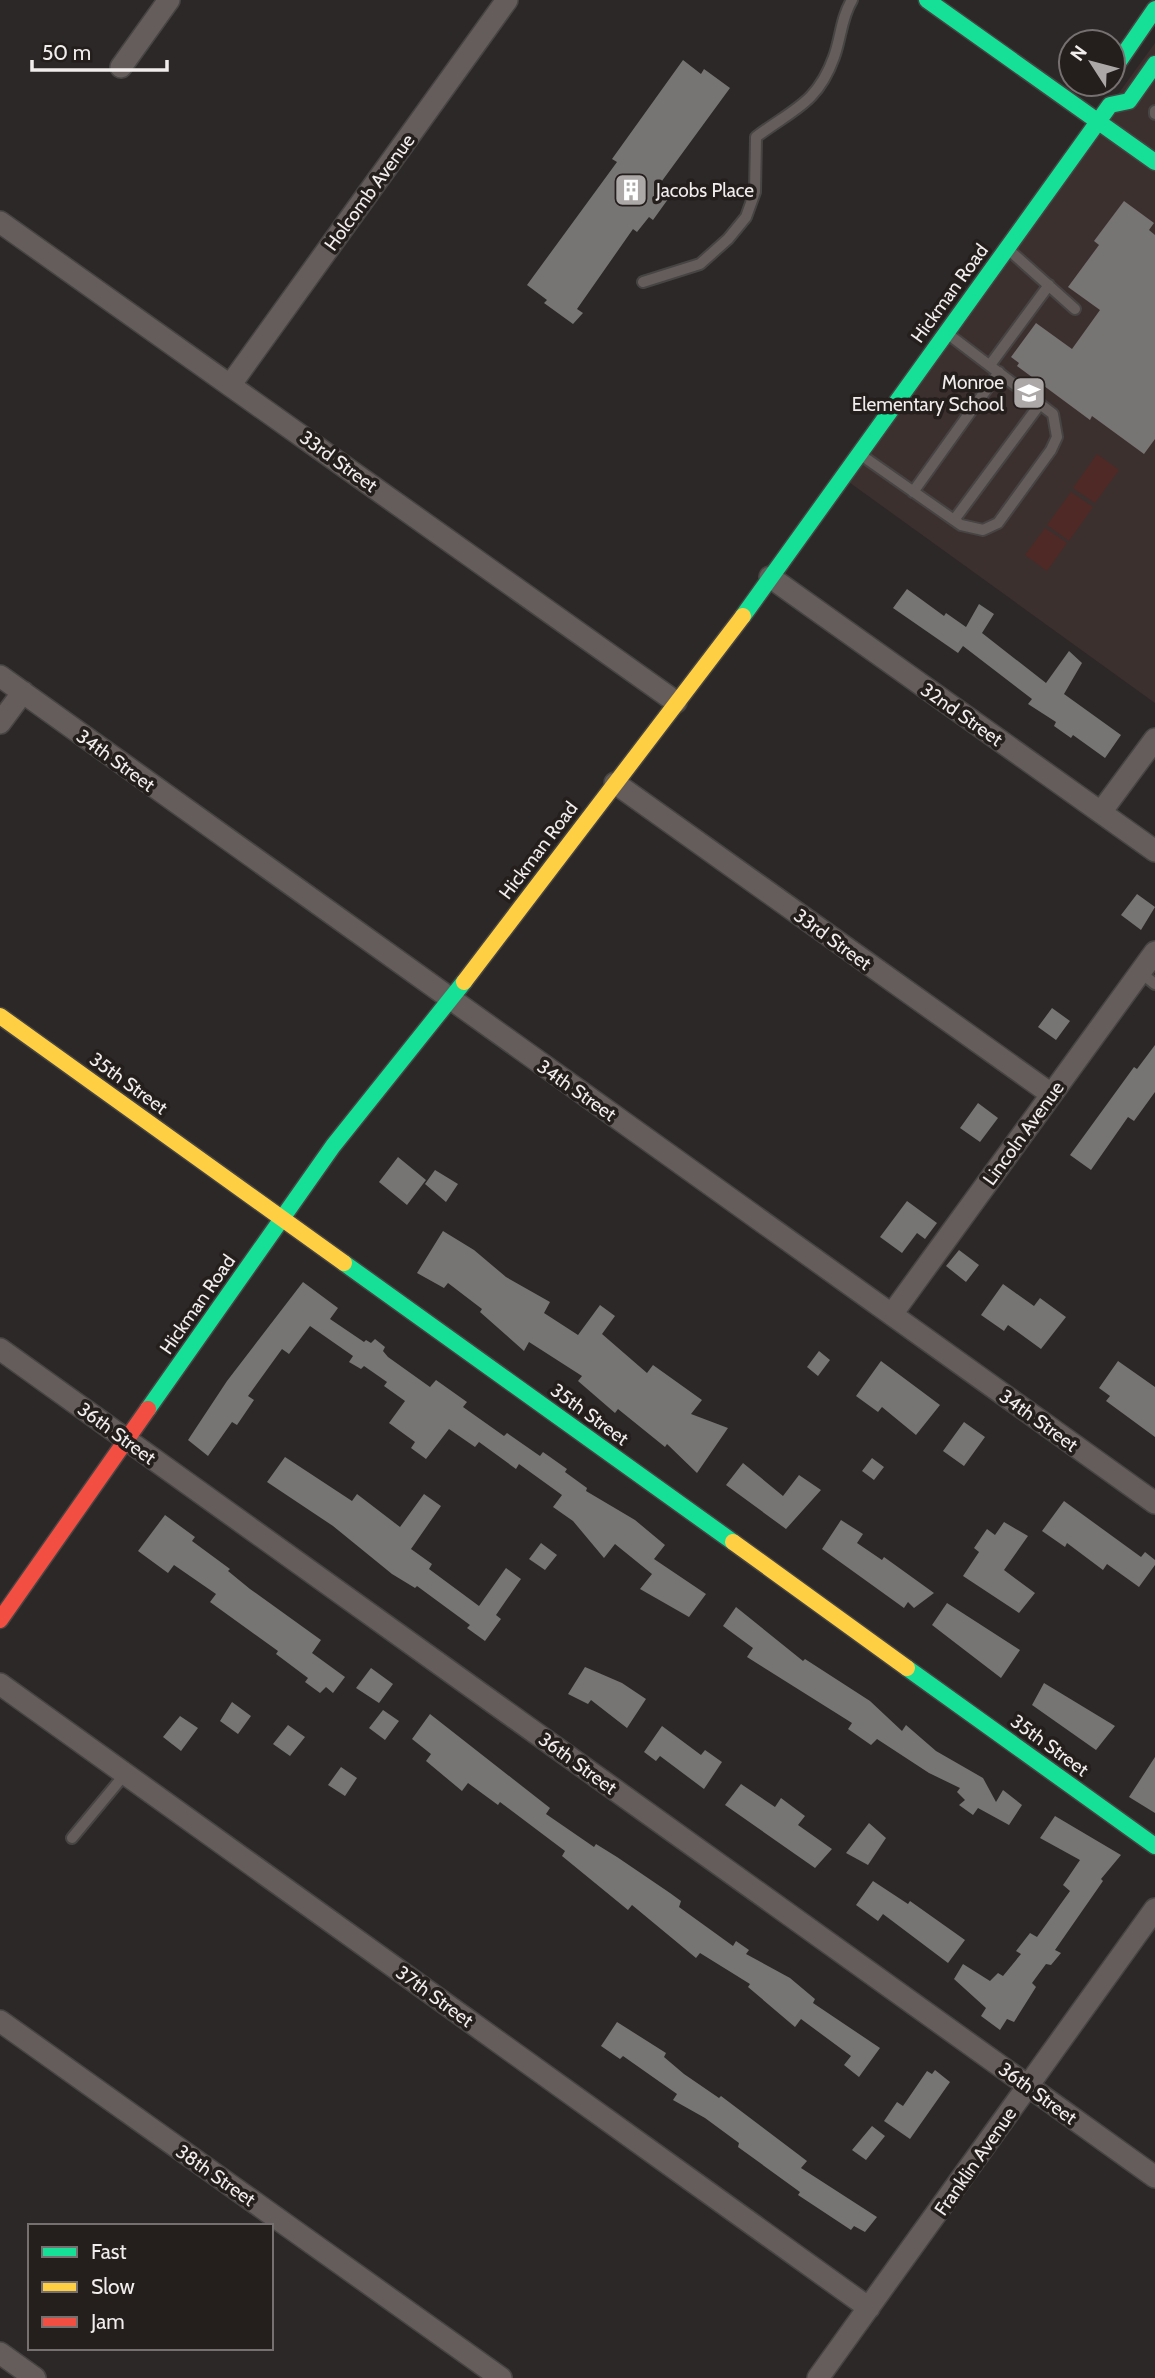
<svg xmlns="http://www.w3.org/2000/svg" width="1155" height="2378" font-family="Cabin,sans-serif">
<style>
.built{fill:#3c302f}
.green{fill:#4e2925}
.building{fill:#777474}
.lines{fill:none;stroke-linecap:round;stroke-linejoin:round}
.lane-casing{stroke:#474444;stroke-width:14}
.street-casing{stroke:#474444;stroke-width:24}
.fast-casing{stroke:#474444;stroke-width:19}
.slow-casing{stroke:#474444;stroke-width:19}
.jam-casing{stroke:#474444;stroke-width:19}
.lane{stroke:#655d5c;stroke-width:10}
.street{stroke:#655d5c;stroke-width:21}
.fast{stroke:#16e098;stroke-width:16}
.slow{stroke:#ffcf43;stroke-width:16}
.jam{stroke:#f24e42;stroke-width:16}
.labels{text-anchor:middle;stroke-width:7;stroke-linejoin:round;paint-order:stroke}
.poi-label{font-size:19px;fill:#f2eded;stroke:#241e1d;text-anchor:start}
.street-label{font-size:19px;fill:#f2eded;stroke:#241e1d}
</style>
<rect width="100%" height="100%" fill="#2c2828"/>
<path class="built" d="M1155,43v660l-313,-226z"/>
<path class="green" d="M1097,454l22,16 -24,33 -22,-15z
M1071,492l22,15 -24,34 -22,-16z
M1045,528l22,15 -20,28 -22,-16z"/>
<path class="building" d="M683,60l18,14 3,-5 26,19 -71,97 12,10 -18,25 -4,-3 -12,15 -4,-3 -56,80 6,4 -10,11 -29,-21 3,-3 -20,-15 90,-123 -5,-3z
M1124,201l30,22 -5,7 6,5v204l-11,15 -52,-38 -2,4 -73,-54 2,-3 -8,-6 25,-34 36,26 28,-39 -32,-23 31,-42 -5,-4z
M907,589l37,27 2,-3 20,14 13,-23 15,10 -12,19 64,50 23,-32 13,12 -18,31 57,41 -16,23 -32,-23 -2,3 -17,-12 2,-4 -28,-18 4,-5 -69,-53 -5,7 -65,-45z
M1137,894l18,13 -14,23 -20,-15z
M1052,1008l18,13 -14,19 -18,-13z
M1155,1045v47l-21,29 -6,-4 -37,53 -21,-15 64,-88 3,2z
M978,1103l20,15 -18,24 -20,-14z
M398,1157l28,23 -19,25 -28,-23z
M435,1170l23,14 -12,18 -21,-18z
M907,1201l30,22 -12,16 -8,-6 -15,20 -22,-16z
M443,1231l31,19 32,27 44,25 -6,11 34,22 22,-30 15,11 -13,18 45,39 6,-8 49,35 -11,14 37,14 -31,45 -30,-29 -2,3 -47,-38 -3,4 -37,-32 4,-5 -53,-34 -5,9 -44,-39 2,-3 -34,-26 -4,5 -27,-15z
M959,1250l20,15 -13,17 -20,-16z
M303,1282l35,26 -8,11 34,23 2,-2 5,3 4,-4 10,8 -2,4 5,6 42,30 6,-7 31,22 -4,5 41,29 3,-3 33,23 3,-4 24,17 -2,3 22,16 -1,3 49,29 30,25 -11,14 52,35 -17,23 -49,-28 12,-15 -37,-30 -11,14 -31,-37 -20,-14 9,-12 -43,-31 -3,5 -37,-27 -4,5 -26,-18 -23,30 -15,-11 4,-6 -26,-19 16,-22 -21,-15 3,-4 -23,-16 -3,3 -12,-7 4,-6 -43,-30 -21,28 -7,-5 -34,47 6,4 -17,25 -5,-3 -24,34 -20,-16 39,-59z
M1003,1284l31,22 6,-8 26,19 -25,32 -33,-24 -4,6 -23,-16z
M819,1351l11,9 -12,16 -11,-9z
M881,1361l59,44 -24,30 -34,-28 -4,5 -22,-16z
M1118,1361l37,26v50l-49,-36 4,-5 -11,-8z
M964,1422l21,15 -21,29 -21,-15z
M285,1457l67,44 5,-7 43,33 24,-33 17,12 -30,43 21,15 -3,5 50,37 27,-38 15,11 -25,36 5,4 -16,22 -18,-13 3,-3 -53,-39 -2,2 -23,-14 -59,-48 -66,-44z
M872,1458l12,9 -10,13 -12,-9z
M743,1463l40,33 16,-21 22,15 -35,39 -60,-44z
M1064,1501l77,56 4,-5 10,8v5l-16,22 -32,-23 -4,6 -36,-27 -2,4 -23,-16z
M165,1515l30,22 -3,4 38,28 -2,2 22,18 71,51 -9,13 33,24 -12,16 -7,-6 -6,6 -15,-11 3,-4 -32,-24 2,-3 -68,-49 6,-8 -42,-29 -6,8 -30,-22z
M841,1520l22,14 -6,9 25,17 2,-3 50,36 -20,15 -6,-6 -4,6 -82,-59z
M1004,1522l24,14 -24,34 31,23 -16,20 -56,-37 16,-24 -5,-4 13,-19 8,6z
M541,1543l16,12 -12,15 -16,-11z
M947,1603l73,47 -19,28 -69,-53z
M736,1607l67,54 2,-2 65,42 32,30 4,-6 30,26 47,27 13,24 7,-12 19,15 -13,20 -31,-17 -5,7 -14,-10 6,-5 -8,-8 3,-4 -31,-15 -52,-34 -6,6 -23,-16 4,-6 -105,-66 6,-9 -30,-22z
M585,1667l37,16 24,16 -19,29 -36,-28 -3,4 -20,-10z
M371,1668l22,16 -14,19 -23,-15z
M1044,1683l71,43 -19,24 -64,-45z
M232,1702l19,14 -13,18 -18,-13z
M383,1710l16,11 -14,19 -16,-12z
M430,1714l120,94 -4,6 48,33 2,-3 21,13 53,36 11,8 -2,6 54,39 3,-5 13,9 -3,4 44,24 25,21 -2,4 67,45 -21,29 -15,-12 7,-9 -50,-37 -6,8 -47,-40 2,-3 -50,-31 -4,5 -64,-53 -4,5 -66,-54 3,-5 -65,-49 -2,3 -30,-22 -6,8 -36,-30 5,-7 -19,-15z
M180,1716l18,12 -17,23 -18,-14z
M288,1725l17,12 -15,19 -17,-12z
M662,1726l39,29 4,-5 17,12 -18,27 -44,-33 -4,5 -12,-9z
M1155,1757v56l-26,-16z
M341,1767l16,11 -12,18 -17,-11z
M741,1784l34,23 6,-9 24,18 -7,9 34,24 -17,19 -90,-63z
M1055,1816l66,39 -20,24 2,2 -48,69 6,3 -10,12 -5,-1 -14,19 4,4 -22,35 -7,-3 -7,11 -19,-14 5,-8 -32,-29 9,-15 27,17 8,-8 5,3 18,-22 -5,-3 14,-18 7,4 33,-46 -7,-6 17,-25 -40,-22z
M869,1823l17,15 -18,27 -22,-12z
M873,1881l35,23 2,-3 55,39 -17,23 -65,-49 -5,7 -22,-16z
M617,2022l49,31 -2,4 20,17 35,24 2,-2 86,65 -6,7 76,49 -12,15 -11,-6 -3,4 -53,-35 2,-3 -62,-45 1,-4 -34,-25 -32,-18 4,-6 -54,-38 -3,3 -19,-13z
M935,2070l15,12 -40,57 -26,-18 13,-19 6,4 24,-35 5,3z
M872,2126l13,10 -19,24 -14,-10z"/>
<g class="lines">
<defs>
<path id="lane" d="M1155,111v3
M1009,250l66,59
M643,282l57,-18 28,-25 18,-22 9,-25 1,-55c37,-28 61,-33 78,-80 7,-19 7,-39 18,-57
M990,365l59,-80
M861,455l100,70 22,5 15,-7 53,-73 6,-13 -4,-23 -105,-80
M913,492l86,-120
M954,520l86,-116
M1140,972l15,12
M72,1838l53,-64"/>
<path id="street" d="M121,67l48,-67
M0,222l676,480
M231,384l276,-384
M770,577l385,274
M0,676l1155,827
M0,723l23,-31
M615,783l436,311
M1101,812l54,-73
M892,1314l263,-362
M0,1349l1155,828
M0,1684l869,624
M0,2021l501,357
M0,2353l35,25
M818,2378l337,-469"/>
<path id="fast" d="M927,0l228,162
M1113,70l42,-61
M743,616l367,-511 19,-4 26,-37
M344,1263l389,279
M148,1409l185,-263 131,-164
M907,1668l248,178"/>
<path id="slow" d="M464,982l279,-366
M0,1016l344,247
M733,1542l174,126"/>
<path id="jam" d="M0,1620l148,-211"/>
</defs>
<use href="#lane" class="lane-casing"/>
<use href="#street" class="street-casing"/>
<use href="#fast" class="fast-casing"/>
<use href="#slow" class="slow-casing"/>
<use href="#jam" class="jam-casing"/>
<use href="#lane" class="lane"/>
<use href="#street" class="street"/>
<use href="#fast" class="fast"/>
<use href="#slow" class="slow"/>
<use href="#jam" class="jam"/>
</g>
<defs>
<symbol id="building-square" viewBox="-11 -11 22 22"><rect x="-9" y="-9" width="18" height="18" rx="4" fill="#ada8a8" stroke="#241e1d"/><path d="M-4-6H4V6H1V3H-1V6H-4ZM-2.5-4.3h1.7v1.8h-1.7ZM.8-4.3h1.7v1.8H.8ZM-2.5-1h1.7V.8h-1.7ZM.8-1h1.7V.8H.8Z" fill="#fff"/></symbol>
<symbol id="school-square" viewBox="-11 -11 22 22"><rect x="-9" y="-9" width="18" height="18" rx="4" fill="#ada8a8" stroke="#241e1d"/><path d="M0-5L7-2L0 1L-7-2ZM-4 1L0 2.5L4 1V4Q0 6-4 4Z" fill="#fff"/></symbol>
</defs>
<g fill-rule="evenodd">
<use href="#building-square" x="612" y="171" width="38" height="38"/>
<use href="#school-square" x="1010" y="374" width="38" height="38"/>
</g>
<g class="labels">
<g class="poi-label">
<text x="656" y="197">Jacobs Place</text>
<text x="1004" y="389" text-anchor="end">Monroe<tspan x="1004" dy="22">Elementary School</tspan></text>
</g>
<g class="street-label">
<text transform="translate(369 192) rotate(-54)" y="7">Holcomb Avenue</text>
<text transform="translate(949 293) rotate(-54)" y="7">Hickman Road</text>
<text transform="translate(339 461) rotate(36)" y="7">33rd Street</text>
<text transform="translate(962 714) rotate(35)" y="7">32nd Street</text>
<text transform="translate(116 760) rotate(36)" y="7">34th Street</text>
<text transform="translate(538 850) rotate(-53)" y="7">Hickman Road</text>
<text transform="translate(833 939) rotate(36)" y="7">33rd Street</text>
<text transform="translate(129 1083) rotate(36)" y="7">35th Street</text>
<text transform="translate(577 1090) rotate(35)" y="7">34th Street</text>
<text transform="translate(1023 1133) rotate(-54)" y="7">Lincoln Avenue</text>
<text transform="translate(197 1304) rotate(-55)" y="7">Hickman Road</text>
<text transform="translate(590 1414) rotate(36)" y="7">35th Street</text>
<text transform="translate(1039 1420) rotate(36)" y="7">34th Street</text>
<text transform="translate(117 1433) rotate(36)" y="7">36th Street</text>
<text transform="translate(1050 1745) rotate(36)" y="7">35th Street</text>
<text transform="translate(578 1763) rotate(36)" y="7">36th Street</text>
<text transform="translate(435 1996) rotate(36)" y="7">37th Street</text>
<text transform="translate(1038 2093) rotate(36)" y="7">36th Street</text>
<text transform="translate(975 2161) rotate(-55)" y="7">Franklin Avenue</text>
<text transform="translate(216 2175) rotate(35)" y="7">38th Street</text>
</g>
</g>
<rect x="28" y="2224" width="245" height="126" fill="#241e1d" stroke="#767170" stroke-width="2"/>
<rect x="42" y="2247" width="35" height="10" fill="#16e098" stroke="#767170" stroke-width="2"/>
<text x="91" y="2259" font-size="21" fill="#f2eded">Fast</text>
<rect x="42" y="2282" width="35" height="10" fill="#ffcf43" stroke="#767170" stroke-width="2"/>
<text x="91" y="2294" font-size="21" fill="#f2eded">Slow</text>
<rect x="42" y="2317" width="35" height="10" fill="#f24e42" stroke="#767170" stroke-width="2"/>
<text x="91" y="2329" font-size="21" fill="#f2eded">Jam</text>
<g transform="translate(1092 63) rotate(306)"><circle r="33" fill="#241e1d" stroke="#767170" stroke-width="2"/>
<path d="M0-5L12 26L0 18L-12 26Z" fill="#ada8a8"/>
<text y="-10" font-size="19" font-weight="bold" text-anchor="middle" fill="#f2eded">N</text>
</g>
<path d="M32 60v10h135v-10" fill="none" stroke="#f2eded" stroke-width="3.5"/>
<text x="42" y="60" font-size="21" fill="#f2eded" stroke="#241e1d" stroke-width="5" paint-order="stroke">50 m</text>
</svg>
